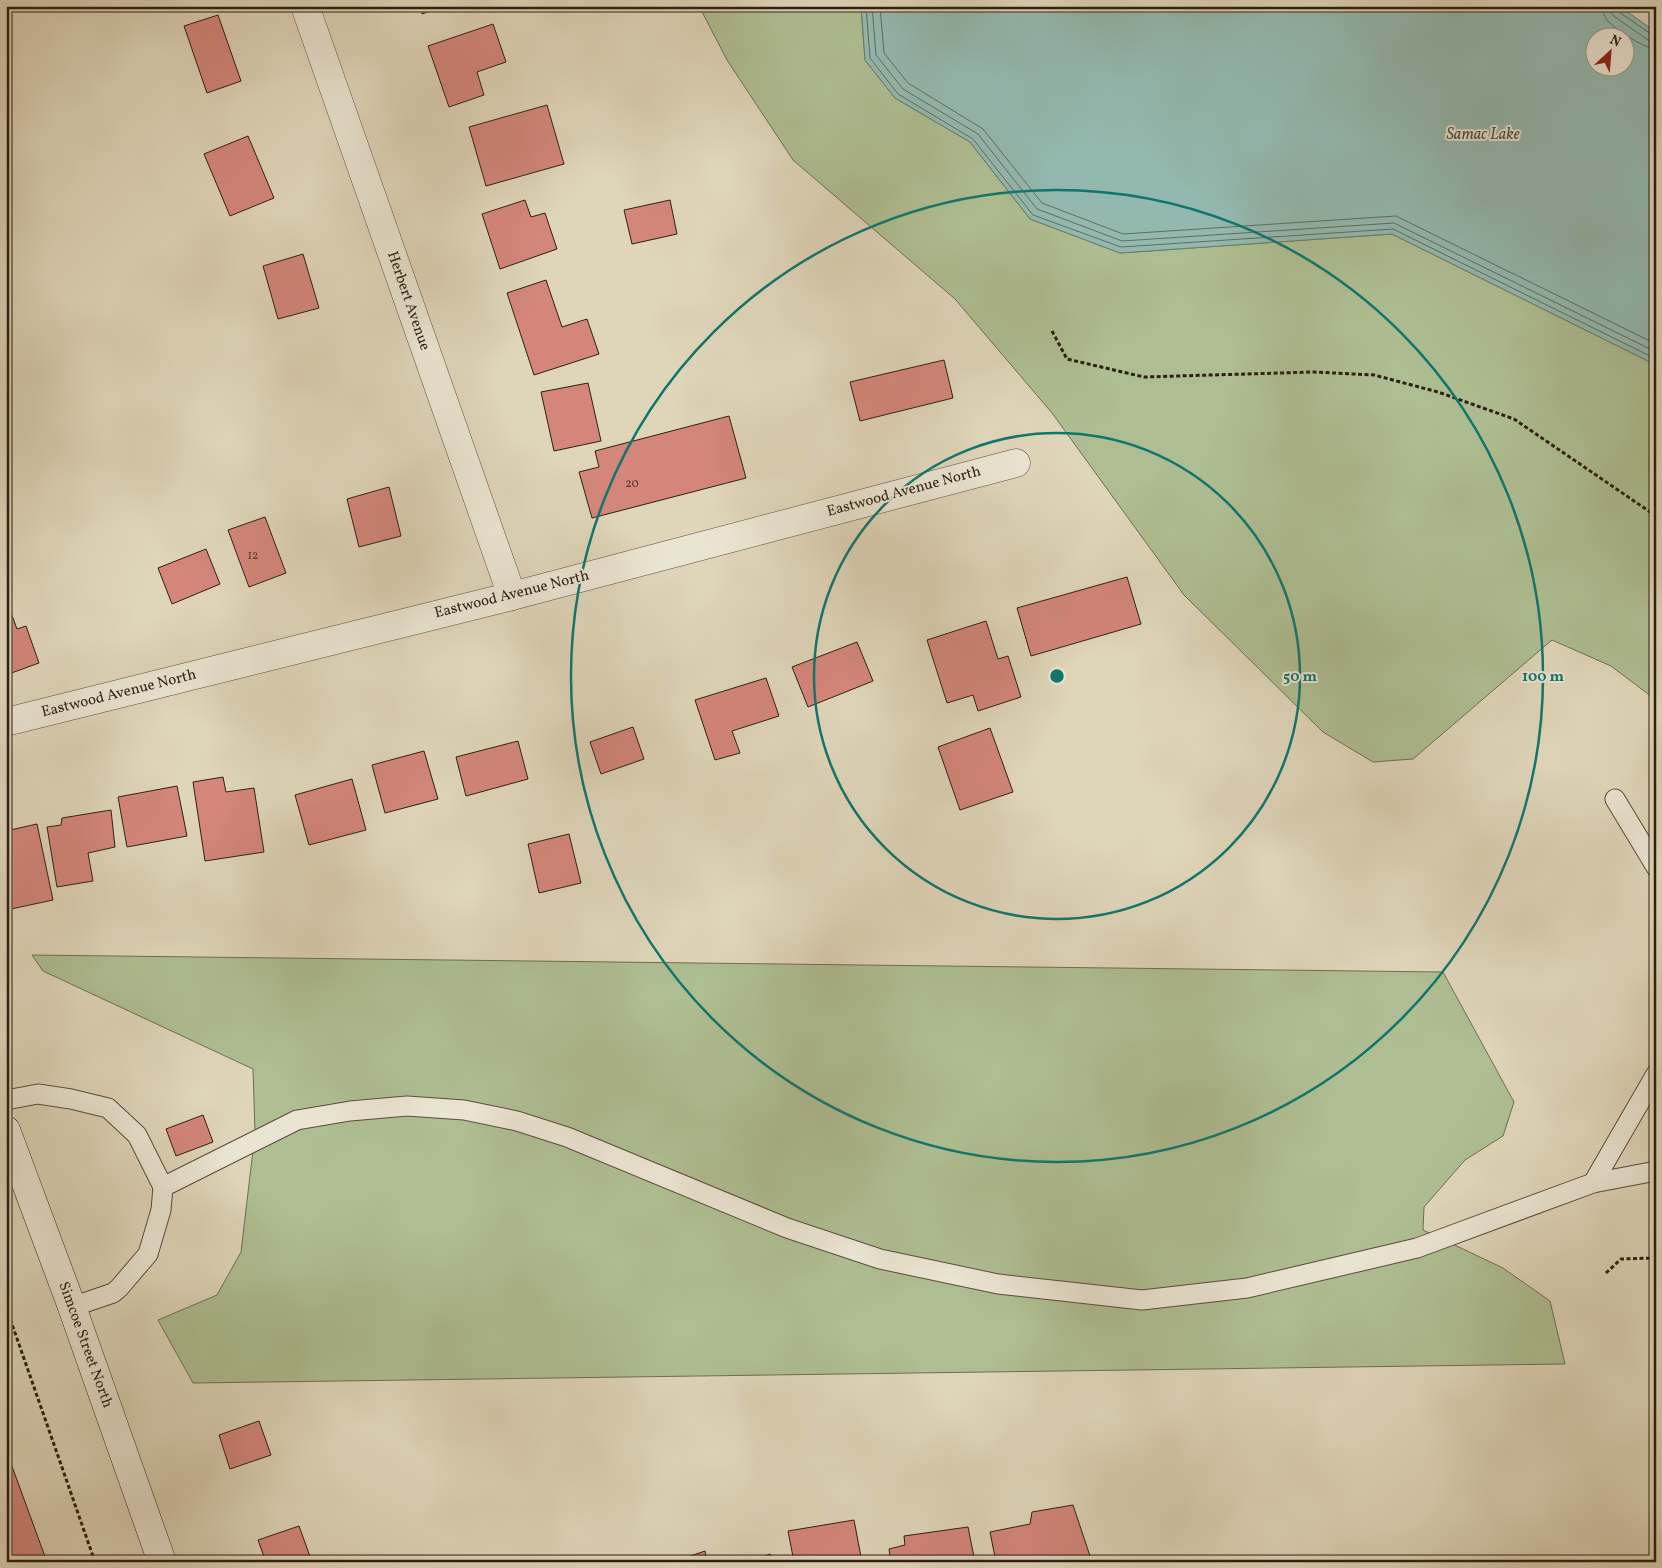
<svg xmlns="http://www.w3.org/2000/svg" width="1662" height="1568" viewBox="0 0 1662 1568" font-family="Vollkorn,serif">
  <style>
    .green { fill: #aebe92; stroke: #6d6e52 }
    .water { fill: #93b9af; stroke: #6a7b70; fill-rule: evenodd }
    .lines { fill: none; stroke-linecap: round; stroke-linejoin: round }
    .shore { stroke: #606c60; stroke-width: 1 }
    .building { fill: #d4867b; stroke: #2c1f11 }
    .service-casing { stroke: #594c3b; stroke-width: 21 }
    .minor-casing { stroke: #594c3b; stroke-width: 29 }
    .secondary-casing { stroke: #2c1f11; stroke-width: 29 }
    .path { stroke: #2c1f11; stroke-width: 3; stroke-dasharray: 4 2.5; stroke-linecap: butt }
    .service { stroke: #eae4d2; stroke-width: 19 }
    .minor { stroke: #eae4d2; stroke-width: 28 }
    .secondary { stroke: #eae4d2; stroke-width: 28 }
    .ring { fill: none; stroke: #0f766e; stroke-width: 2.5 }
    .labels { text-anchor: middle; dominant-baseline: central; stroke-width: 4; stroke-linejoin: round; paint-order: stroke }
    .number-label { font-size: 12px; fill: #56392c }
    .street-label { font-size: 15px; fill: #2c1f11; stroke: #eae4d2 }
    .water-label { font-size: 16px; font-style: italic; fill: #4b4d40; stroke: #eae4d2 }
    .centre { fill: #0f766e; stroke: #eae4d2; stroke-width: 2.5 }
    .ring-label { font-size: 15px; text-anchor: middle; font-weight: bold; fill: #0f766e; stroke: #eae4d2; stroke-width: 4; stroke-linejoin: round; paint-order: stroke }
  </style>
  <rect width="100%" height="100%" fill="#dfd5b9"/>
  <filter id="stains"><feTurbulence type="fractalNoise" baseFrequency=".004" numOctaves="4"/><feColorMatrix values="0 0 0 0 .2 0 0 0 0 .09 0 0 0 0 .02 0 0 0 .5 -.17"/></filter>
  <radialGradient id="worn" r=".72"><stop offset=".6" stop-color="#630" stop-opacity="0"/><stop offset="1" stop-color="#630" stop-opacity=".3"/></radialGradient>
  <g class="green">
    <polygon points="699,6 861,6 865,60 895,98 970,142 1030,219 1120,253 1392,234 1656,365 1656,700 1611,666 1552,640 1413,759 1373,762 1323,732 1184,595 1052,413 955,299 793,160 727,60"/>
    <polygon points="32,955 1443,972 1514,1102 1503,1136 1465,1160 1424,1207 1423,1230 1503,1268 1550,1301 1565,1364 193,1383 158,1320 217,1295 241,1252 255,1133 253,1069 43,971"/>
  </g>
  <path class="water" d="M861 6H1619L1656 32V365L1392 234 1120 253 1030 219 970 142 895 98 865 60ZM1594 38H1624V68H1594Z"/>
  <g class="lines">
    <g class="shore">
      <polyline points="866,6 870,58 898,94 973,139 1033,215 1121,247 1393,229 1656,359"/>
      <polyline points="872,6 876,55 903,89 978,134 1037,209 1122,241 1394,223 1656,352"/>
      <polyline points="880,6 884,53 908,83 983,129 1042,203 1123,234 1396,216 1656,344"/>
      <path d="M1603 6C1603 12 1604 17 1608 21 1615 29 1645 49 1656 49"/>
      <polyline points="1610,6 1611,13 1615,17 1648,40 1656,42"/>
      <polyline points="1617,6 1619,12 1651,34 1656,35"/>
    </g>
  </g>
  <g class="building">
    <polygon points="420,6 445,6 422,14"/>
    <polygon points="218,15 241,81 207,93 184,26"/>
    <polygon points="493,24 506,62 477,72 484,95 449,107 428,46"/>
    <polygon points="547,105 564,164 486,186 469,127"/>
    <polygon points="248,136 274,198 230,216 204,154"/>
    <polygon points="525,200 531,217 545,213 557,249 500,269 482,214"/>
    <polygon points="670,200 677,234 632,244 624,210"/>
    <polygon points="303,254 319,308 278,319 263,266"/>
    <polygon points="546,280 562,327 587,319 599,354 534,375 507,293"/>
    <polygon points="944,360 953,398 860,421 850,382"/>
    <polygon points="588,383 601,441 554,451 541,392"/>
    <polygon points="729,416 746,478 592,518 579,472 599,467 595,451"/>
    <polygon points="389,487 401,536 359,547 347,499"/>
    <polygon points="265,517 286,573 249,587 228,530"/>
    <polygon points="206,549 220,584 172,604 158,568"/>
    <polygon points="1127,577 1141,624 1031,656 1017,608"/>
    <polygon points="6,599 17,629 26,626 39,663 6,675"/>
    <polygon points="986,621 998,659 1008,656 1021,697 978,711 973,695 947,703 927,640"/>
    <polygon points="857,642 873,681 808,707 792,667"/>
    <polygon points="766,678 779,716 732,731 740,753 715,760 695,700"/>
    <polygon points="633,727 644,759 601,774 590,742"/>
    <polygon points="990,728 1013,792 960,810 938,747"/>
    <polygon points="518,741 528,779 466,796 456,757"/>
    <polygon points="424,751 438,799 385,813 372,765"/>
    <polygon points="223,777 226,792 254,788 264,852 205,861 193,782"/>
    <polygon points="352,779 366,830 309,845 295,795"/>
    <polygon points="177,786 187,836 127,847 118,797"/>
    <polygon points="111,810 115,847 88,853 93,881 57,887 47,827 61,825 62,818"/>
    <polygon points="37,824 53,900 6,910 6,831"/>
    <polygon points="569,834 581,883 539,893 528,844"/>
    <polygon points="203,1115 213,1142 176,1156 166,1129"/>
    <polygon points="259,1421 271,1455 230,1469 219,1435"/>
    <polygon points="6,1450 47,1562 6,1562"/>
    <polygon points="1073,1505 1092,1562 996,1562 990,1532 1030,1524 1032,1512"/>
    <polygon points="854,1520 862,1562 794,1562 788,1531"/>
    <polygon points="299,1526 312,1562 266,1562 258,1540"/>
    <polygon points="968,1527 975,1562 891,1562 889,1549 905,1545 904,1536"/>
    <polygon points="705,1551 707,1562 673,1562"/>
    <polygon points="770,1554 773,1562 750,1562"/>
  </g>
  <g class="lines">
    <g class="service-casing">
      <g id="service">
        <polyline points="1615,799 1656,867"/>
        <polyline points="1656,1074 1593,1183 1656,1171"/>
        <polyline points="6,1100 38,1094 71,1099 108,1108 137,1135 163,1187"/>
        <polyline points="72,1307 113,1293 119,1288 148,1254 161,1210 163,1187 297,1120 350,1111 407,1106 464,1110 517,1121 567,1137 787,1228 880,1259 998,1284 1142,1300 1247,1288 1417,1248 1593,1183"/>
      </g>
    </g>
    <g class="minor-casing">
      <g id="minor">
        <polyline points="305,6 512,596"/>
        <polyline points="6,722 512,596 1016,463"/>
      </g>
    </g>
    <g class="secondary-casing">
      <polyline id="secondary" points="6,1130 72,1307 162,1562"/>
    </g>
    <g class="path">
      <polyline points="1052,331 1067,359 1144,377 1314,372 1374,375 1438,392 1514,419 1656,516"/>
      <polyline points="1606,1273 1621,1259 1656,1258"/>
      <polyline points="6,1307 95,1562"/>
    </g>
    <use href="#service" class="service"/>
    <use href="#minor" class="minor"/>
    <use href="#secondary" class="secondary"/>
  </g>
  <g class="ring">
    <circle cx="1057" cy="676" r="243"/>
    <circle cx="1057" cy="676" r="486"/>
  </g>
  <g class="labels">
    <g class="number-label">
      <text x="632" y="484">20</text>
      <text x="253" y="556">12</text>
    </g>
    <g class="street-label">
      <text transform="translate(408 301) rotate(71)">Herbert Avenue</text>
      <text transform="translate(904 492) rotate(-15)">Eastwood Avenue North</text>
      <text transform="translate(512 595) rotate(-14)">Eastwood Avenue North</text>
      <text transform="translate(119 694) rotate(-14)">Eastwood Avenue North</text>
      <text transform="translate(85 1345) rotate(70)">Simcoe Street North</text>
    </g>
    <g class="water-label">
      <text x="1483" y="135">Samac Lake</text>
    </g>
  </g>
  <circle cx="1057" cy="676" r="8" class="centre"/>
  <g class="ring-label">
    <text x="1300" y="681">50 m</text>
    <text x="1543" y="681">100 m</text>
  </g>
  <rect width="1662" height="1568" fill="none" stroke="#dfd5b9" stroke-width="25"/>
  <rect x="8" y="8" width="1647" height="1553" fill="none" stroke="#2c1f11" stroke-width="2.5"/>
  <rect x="12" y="12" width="1637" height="1543" fill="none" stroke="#2c1f11"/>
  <g transform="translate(1610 52) rotate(26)"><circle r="24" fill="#eae4d2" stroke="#9e9585"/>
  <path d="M0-4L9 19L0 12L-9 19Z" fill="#8f2418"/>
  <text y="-8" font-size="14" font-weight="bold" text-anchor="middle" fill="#2c1f11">N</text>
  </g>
  <rect width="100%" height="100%" filter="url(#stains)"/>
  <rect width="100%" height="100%" fill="url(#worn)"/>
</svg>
